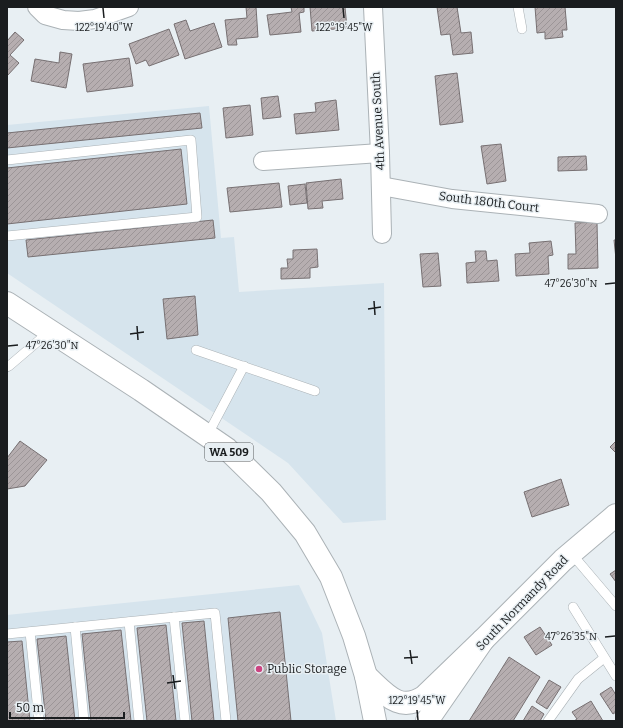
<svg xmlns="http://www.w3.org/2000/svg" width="623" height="728" viewBox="0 0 623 728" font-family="Bitter,serif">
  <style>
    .built { fill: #d6e4ed }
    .building { fill: url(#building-hatch); stroke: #777072 }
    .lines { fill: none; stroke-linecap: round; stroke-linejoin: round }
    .service-casing { stroke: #abb2b6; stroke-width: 10 }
    .minor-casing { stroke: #abb2b6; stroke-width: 20 }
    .tertiary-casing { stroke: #abb2b6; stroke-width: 24 }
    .primary-casing { stroke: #abb2b6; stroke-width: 24 }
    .service { stroke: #fff; stroke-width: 9 }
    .minor { stroke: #fff; stroke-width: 18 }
    .tertiary { stroke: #fff; stroke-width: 22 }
    .primary { stroke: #fff; stroke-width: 22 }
    .ticks { fill: none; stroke: #1a1d1f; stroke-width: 1.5 }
    .poi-dot { fill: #cc4481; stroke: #e8eff3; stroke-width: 1.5 }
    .labels { text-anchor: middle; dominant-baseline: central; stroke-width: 3; stroke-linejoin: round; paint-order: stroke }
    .shield { fill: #e8eff3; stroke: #585c5f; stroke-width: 1 }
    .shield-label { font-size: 11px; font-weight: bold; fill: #1a1d1f }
    .street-label { font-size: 12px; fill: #1a1d1f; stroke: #e8eff3 }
    .poi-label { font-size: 12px; fill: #1a1d1f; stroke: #e8eff3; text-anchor: start }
    .ticks-label { font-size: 10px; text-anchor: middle; fill: #1a1d1f; stroke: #e8eff3; stroke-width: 3; stroke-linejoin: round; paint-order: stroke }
  </style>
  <defs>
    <pattern id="building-hatch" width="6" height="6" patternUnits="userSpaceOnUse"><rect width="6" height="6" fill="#b6aeb0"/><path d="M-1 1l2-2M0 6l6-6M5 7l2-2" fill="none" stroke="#9c9597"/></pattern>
  </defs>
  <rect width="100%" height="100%" fill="#e8eff3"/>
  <g class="built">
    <polygon points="209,106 221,238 234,237 239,292 384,283 386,520 343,523 288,463 7,273 7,125"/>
    <polygon points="299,585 322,633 336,721 7,721 7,615"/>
  </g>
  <g class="building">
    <polygon points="246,7 256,7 258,37 236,39 237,45 228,45 225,20 247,18"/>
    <polygon points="291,7 304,7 304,12 299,13 301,32 270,35 267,15 292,12"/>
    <polygon points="310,7 345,7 347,28 312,31"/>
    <polygon points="437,7 457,7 461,33 471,32 473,53 453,55 450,34 441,35"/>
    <polygon points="535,7 565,7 567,30 562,30 563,37 545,39 545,32 537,33"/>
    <polygon points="186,20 190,31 214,23 222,47 185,59 174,24"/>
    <polygon points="169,29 179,55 149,66 146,60 136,64 129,44"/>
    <polygon points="15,32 24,40 10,55 19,63 7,76 7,41"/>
    <polygon points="60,52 72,54 66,88 31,81 35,59 59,63"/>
    <polygon points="129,58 133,86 87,92 83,64"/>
    <polygon points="457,73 463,122 440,125 435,76"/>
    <polygon points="278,96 281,117 263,119 261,98"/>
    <polygon points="336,100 339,130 296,134 294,114 316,112 315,103"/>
    <polygon points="250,105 253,135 226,138 223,108"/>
    <polygon points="200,113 202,128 7,148 7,133"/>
    <polygon points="501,144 506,181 487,184 481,146"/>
    <polygon points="181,149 187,204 7,224 7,168"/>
    <polygon points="586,156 587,170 558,171 558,157"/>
    <polygon points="341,179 343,199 322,201 323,208 308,209 306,183"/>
    <polygon points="279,183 282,207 230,212 227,188"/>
    <polygon points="305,184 307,203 290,205 288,186"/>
    <polygon points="213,220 215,238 28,257 26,240"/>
    <polygon points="597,222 598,268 568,269 568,254 576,254 575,223"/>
    <polygon points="614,240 616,240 616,259"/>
    <polygon points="551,241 553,255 548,256 549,274 516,276 515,254 530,253 529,243"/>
    <polygon points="317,249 318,267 310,268 310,278 281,279 281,268 288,268 287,259 293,259 293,250"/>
    <polygon points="475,251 486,251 487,261 497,260 499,281 467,283 466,263 476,262"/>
    <polygon points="438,253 441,286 423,287 420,254"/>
    <polygon points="195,296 198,335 167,339 163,299"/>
    <polygon points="20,441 47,460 25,486 7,489 7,458"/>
    <polygon points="616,441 616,453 610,447"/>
    <polygon points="561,479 569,505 532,517 524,492"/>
    <polygon points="616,570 616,582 610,574"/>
    <polygon points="280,612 291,721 238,721 228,618"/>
    <polygon points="204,621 214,721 192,721 182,623"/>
    <polygon points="166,625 176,721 147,721 137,628"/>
    <polygon points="540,627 552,645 536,655 524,637"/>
    <polygon points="121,630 131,721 91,721 82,634"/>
    <polygon points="66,636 75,721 46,721 37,639"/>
    <polygon points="22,641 30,721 7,721 7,642"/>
    <polygon points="509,657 540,677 513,721 469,721"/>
    <polygon points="549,680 561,687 547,709 536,702"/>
    <polygon points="611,687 616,695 616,712 613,714 600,694"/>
    <polygon points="591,701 603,721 574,721 577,719 572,712"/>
    <polygon points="532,706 544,714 540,721 523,721"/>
  </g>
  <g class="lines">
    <g class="service-casing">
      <g id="service">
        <polyline points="518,7 522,29"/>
        <polyline points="7,160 191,140 197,217 7,236"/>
        <polyline points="196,350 315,391"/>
        <polyline points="7,367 9,366 50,331"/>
        <polyline points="207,436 244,366"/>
        <polyline points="571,553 616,606"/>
        <polyline points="573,607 616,676"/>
        <polyline points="174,617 185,721"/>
        <polyline points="129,622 139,721"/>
        <polyline points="75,627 84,721"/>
        <polyline points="30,632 39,721"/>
        <polyline points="7,634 215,613 226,721"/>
        <polyline points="548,721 578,679 604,658"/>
      </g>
    </g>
    <g class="minor-casing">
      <g id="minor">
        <polyline points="37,7 45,15 63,20 79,21 95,19 129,7"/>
        <polyline points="373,7 380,153 382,234"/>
        <polyline points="263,161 380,153"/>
        <polyline points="381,186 452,199 598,214"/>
      </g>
    </g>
    <g class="tertiary-casing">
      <polyline id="tertiary" points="427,721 483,640 563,560 616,515"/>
    </g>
    <g class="primary-casing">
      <g id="primary">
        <polyline points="7,303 141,390 227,449 271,492 305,533 331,577 354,636 366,676 375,721"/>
        <path d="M366 676C385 693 399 714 425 696L483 640"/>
      </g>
    </g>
    <use href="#service" class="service"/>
    <use href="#minor" class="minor"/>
    <use href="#tertiary" class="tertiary"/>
    <use href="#primary" class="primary"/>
  </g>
  <path class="ticks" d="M103 8 104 18M343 8 344 18M605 284 615 283M374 301 375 315M368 309 381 307M137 326 138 340M130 334 144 332M8 346 18 345M605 637 615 636M410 650 412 664M404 658 418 657M173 675 175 689M167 683 181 681M417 710 418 720"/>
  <circle class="poi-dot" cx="259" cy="669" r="4"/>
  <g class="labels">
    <rect class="shield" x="205" y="443" width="48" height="18" rx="3"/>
    <g class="shield-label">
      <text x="229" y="452">WA 509</text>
    </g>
    <g class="street-label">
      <text transform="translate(378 121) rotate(-93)">4th Avenue South</text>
      <text transform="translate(489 202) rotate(7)">South 180th Court</text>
      <text transform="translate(522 603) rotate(-46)">South Normandy Road</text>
    </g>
    <g class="poi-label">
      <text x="267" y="669">Public Storage</text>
    </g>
  </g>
  <g class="ticks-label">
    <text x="104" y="31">122°19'40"W</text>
    <text x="344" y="31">122°19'45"W</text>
    <text x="571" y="287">47°26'30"N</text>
    <text x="52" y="349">47°26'30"N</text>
    <text x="571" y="640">47°26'35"N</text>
    <text x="417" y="704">122°19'45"W</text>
  </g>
  <rect width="623" height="728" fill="none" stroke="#1a1d1f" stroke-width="16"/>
  <path d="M10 712v6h114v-6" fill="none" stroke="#1a1d1f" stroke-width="2"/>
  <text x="16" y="712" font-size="12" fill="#1a1d1f" stroke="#e8eff3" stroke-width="3" paint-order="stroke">50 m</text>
</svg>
